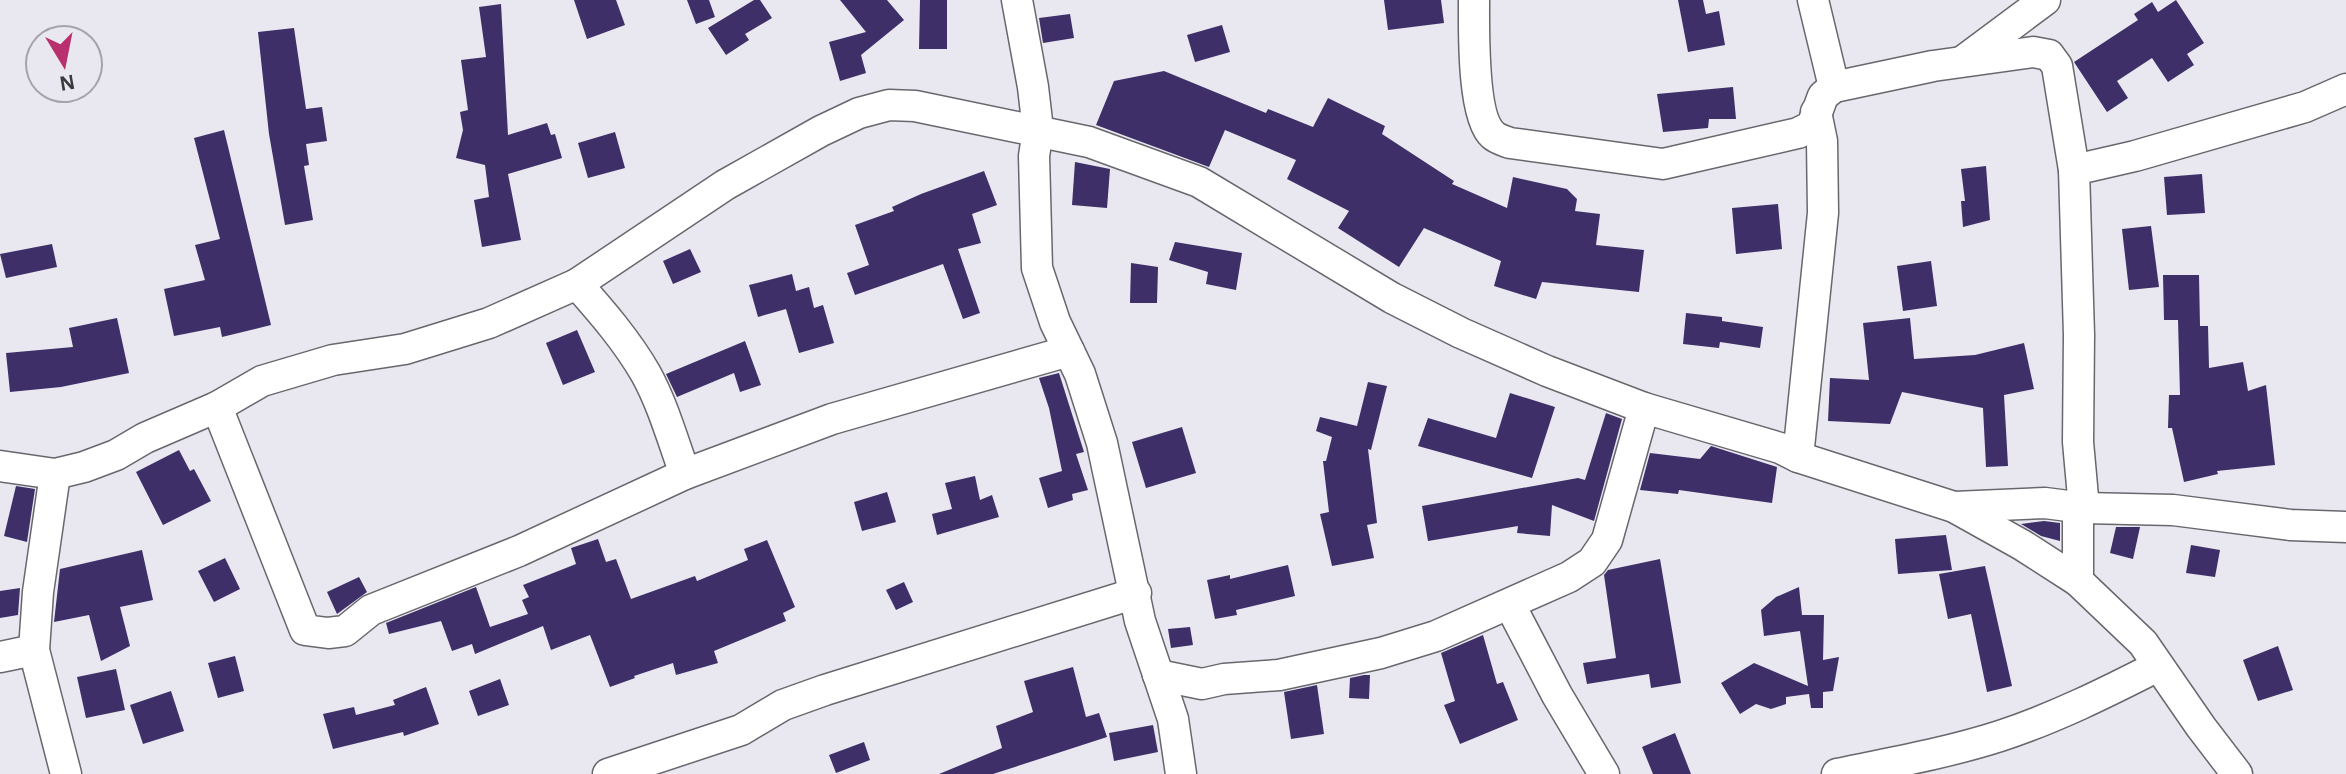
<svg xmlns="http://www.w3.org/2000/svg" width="2346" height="774" viewBox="0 0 2346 774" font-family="'Alegreya Sans',sans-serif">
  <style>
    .building { fill: #3e2f68 }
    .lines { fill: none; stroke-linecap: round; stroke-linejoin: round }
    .minor-casing { stroke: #68676e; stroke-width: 33 }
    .minor { stroke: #fff; stroke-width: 30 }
  </style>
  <rect width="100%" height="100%" fill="#e9e8f0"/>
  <g class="building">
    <polygon points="574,0 616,0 625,25 587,39"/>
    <polygon points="687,0 709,0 715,17 696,24"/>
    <polygon points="754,0 760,0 772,18 745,34 749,40 726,55 708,28"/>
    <polygon points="840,0 887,0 904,20 861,55 866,73 840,81 829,42 866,32"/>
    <polygon points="920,0 947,0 947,49 919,49"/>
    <polygon points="1384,0 1441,0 1444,23 1388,30"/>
    <polygon points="1678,0 1703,0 1706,14 1719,11 1725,45 1688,52"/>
    <polygon points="2176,0 2204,43 2187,54 2194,65 2168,82 2152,58 2117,81 2128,98 2107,112 2074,62 2138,20 2134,14 2152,2 2158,12"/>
    <polygon points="501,4 508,135 547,123 551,135 555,134 562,158 508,174 521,240 482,247 474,200 489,197 485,165 456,158 463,130 460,112 468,110 461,60 486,57 479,7"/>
    <polygon points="1070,14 1074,38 1043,43 1039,18"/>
    <polygon points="1222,25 1230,52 1195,62 1187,35"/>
    <polygon points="294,28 306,109 322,107 327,141 306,144 309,165 304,166 313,220 285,225 269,134 258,32"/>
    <polygon points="1164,71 1266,113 1268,109 1313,127 1328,98 1385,126 1382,134 1454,181 1452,184 1507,208 1513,177 1567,189 1577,199 1575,211 1600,214 1596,245 1644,250 1639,292 1542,282 1536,299 1494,286 1501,261 1424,228 1399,267 1338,228 1349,211 1287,179 1296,160 1225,130 1209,167 1096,125 1114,81"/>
    <polygon points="1733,87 1736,119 1709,119 1708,128 1663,132 1657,94"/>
    <polygon points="224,130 271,325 222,337 220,327 174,336 164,289 205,280 195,245 220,239 194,138"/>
    <polygon points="615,132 625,168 588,178 578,143"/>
    <polygon points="1075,162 1110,169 1107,208 1072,205"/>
    <polygon points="1986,166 1990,220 1963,227 1961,201 1965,201 1961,169"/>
    <polygon points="984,171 997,205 972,214 981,243 958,249 980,313 963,319 943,264 855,295 847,273 869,265 855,225 894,211 892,207 921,194"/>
    <polygon points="2202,174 2205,213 2167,215 2164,177"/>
    <polygon points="1778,204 1782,249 1736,254 1732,208"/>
    <polygon points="2151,226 2159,287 2129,290 2122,229"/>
    <polygon points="1175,242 1242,253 1236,290 1206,284 1208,272 1169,260"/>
    <polygon points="52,244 57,267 6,278 0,254"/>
    <polygon points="690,249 701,272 673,284 663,261"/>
    <polygon points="1931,261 1937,306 1903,311 1897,266"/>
    <polygon points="1131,263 1158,267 1157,303 1130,303"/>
    <polygon points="792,274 796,291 809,287 814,308 823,305 834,343 799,353 786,309 758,317 749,285"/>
    <polygon points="2163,275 2199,275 2200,326 2208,326 2209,368 2243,362 2248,391 2266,385 2275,465 2217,471 2218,474 2184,482 2172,428 2168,428 2169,395 2180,395 2178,320 2164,320"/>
    <polygon points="1686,313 1722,317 1722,321 1763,327 1760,348 1720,342 1719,348 1683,344"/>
    <polygon points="117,318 129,373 61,387 10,392 6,353 73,347 69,328"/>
    <polygon points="1910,318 1914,359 1975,355 2024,343 2034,389 2004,395 2008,466 1986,467 1983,408 1902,392 1890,424 1828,421 1830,378 1869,380 1863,323"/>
    <polygon points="577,330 595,372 563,385 546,343"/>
    <polygon points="745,341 761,385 740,392 734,373 677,397 666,374"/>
    <polygon points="1059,373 1084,452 1076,454 1088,490 1072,494 1073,500 1048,508 1039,478 1062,471 1049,408 1039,378"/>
    <polygon points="1368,382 1387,386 1371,450 1368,449 1377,523 1367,525 1374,558 1332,566 1320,514 1329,512 1323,461 1326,461 1332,437 1316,431 1320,417 1357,426"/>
    <polygon points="1510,393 1555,407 1532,478 1418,446 1428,418 1496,438"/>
    <polygon points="1606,413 1622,419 1594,521 1552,505 1550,536 1517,533 1518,526 1428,541 1422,506 1578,478 1585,480"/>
    <polygon points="1182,427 1196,473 1146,488 1132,442"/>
    <polygon points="1711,446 1777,467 1772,503 1679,490 1678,494 1640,490 1650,453 1700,459"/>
    <polygon points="179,450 190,471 194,469 211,501 163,525 136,472"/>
    <polygon points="975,476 980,500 992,495 999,517 937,535 932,514 952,509 945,483"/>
    <polygon points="16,486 35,489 27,542 4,536"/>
    <polygon points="887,492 896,522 862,531 854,502"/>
    <polygon points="2044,521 2060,523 2060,541 2041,536 2021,524"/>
    <polygon points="2116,527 2140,527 2133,559 2110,553"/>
    <polygon points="1946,535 1952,570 1898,574 1895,539"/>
    <polygon points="598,539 606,562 616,559 631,599 695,576 697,581 748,560 744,549 767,540 795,607 783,613 786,621 714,651 718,663 676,675 673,663 634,676 635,678 610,687 590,635 551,650 543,626 475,654 472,644 452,651 441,621 389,634 386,623 476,587 490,627 528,614 522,600 529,597 523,585 576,564 571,548"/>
    <polygon points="2191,545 2220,550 2215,577 2186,573"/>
    <polygon points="142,550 153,600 120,607 130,646 101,661 89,615 54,622 60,569"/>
    <polygon points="225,558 240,589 214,602 198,571"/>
    <polygon points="1660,559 1681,683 1651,688 1649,674 1587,684 1583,663 1616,658 1604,575 1608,570"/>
    <polygon points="1288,565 1295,596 1236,610 1237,615 1215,619 1207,580 1230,575 1230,579"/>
    <polygon points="1985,566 2012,686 1987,692 1971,614 1948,619 1939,574"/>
    <polygon points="359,577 367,592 337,614 327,592"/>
    <polygon points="904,582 913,602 896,610 886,590"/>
    <polygon points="1799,587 1802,615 1824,615 1823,660 1839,657 1833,691 1823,692 1823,708 1811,708 1809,694 1786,697 1786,704 1771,709 1756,704 1740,714 1721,683 1754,663 1808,686 1800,631 1764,636 1761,610 1776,597"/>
    <polygon points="20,588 18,615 0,618 0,591"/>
    <polygon points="1190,627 1193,645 1171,648 1168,629"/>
    <polygon points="1483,635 1497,684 1503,682 1518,720 1460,744 1444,705 1455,701 1441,653"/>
    <polygon points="2278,646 2293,690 2258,701 2243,660"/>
    <polygon points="235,656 244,691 218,698 208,663"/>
    <polygon points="1073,667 1086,717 1099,713 1107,737 993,774 939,774 1002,748 996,726 1033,712 1024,681"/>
    <polygon points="116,669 125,710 86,718 77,677"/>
    <polygon points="1364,675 1370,675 1369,699 1349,698 1350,678"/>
    <polygon points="500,679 509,705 478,716 469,691"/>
    <polygon points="1317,685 1324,734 1291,739 1284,692"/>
    <polygon points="426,687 439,724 404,736 403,732 333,749 323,714 354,707 356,715 395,705 393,700"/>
    <polygon points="171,691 184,731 143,744 130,705"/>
    <polygon points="1153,725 1158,752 1114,761 1109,733"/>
    <polygon points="1675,733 1691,774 1653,774 1642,747"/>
    <polygon points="864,742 870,760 836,773 829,755"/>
  </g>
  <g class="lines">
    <g class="minor-casing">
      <g id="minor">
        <polyline points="1017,0 1033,87 1038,130 1034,156 1037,268 1055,322 1080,374 1102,443 1140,621 1173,719 1181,774"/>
        <path d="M1474 0C1474 28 1472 117 1493 135 1497 139 1505 141 1510 143L1663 164 1798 133 1812 126 1823 96 1834 87"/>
        <polyline points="1813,0 1834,87 1933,66 2033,52 2049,55 2057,66 2074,170 2079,335 2078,442 2084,508 2078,516 2078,581"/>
        <polyline points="1963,61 2045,0"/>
        <polyline points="2074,170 2135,156 2305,107 2346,89"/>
        <path d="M577 284C602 312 627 341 646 374 663 405 673 441 685 474"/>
        <polyline points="217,407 305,630 328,633 345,631 371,610 519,551 685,474 832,419 1069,351"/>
        <polyline points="1798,457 1823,213 1822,141 1816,112"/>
        <polyline points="0,466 55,474 84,467 116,455 145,438 217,407 262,381 333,360 405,349 489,323 577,284 725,185 821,131 859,113 889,105 915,106 1089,142 1199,182 1392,298 1461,333 1547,371 1644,408 1780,448 1798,457 1954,507 2022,545 2078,581 2143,643 2201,727 2237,774"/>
        <polyline points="55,474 38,592 34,650 66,774"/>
        <polyline points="1954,507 2045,503 2084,508 2173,510 2290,525 2346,527"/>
        <polyline points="1510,605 1557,695 1604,774"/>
        <polyline points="0,657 34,650"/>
        <polyline points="1158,675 1202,684 1224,679 1279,675 1381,653 1436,636 1569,577 1592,562 1607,540 1644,408"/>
        <polyline points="608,774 741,730 783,705 825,690 1136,593"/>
        <path d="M1837 774C1891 763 1947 753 2000 736 2055 718 2107 692 2158 666"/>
      </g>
    </g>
    <use href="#minor" class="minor"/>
  </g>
  <g transform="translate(64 64) rotate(170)"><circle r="38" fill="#e9e8f0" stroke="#a3a3a9" stroke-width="2"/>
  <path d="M0-6L14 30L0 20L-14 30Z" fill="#b9306e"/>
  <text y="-12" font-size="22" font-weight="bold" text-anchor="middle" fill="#3b3b3e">N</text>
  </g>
</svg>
